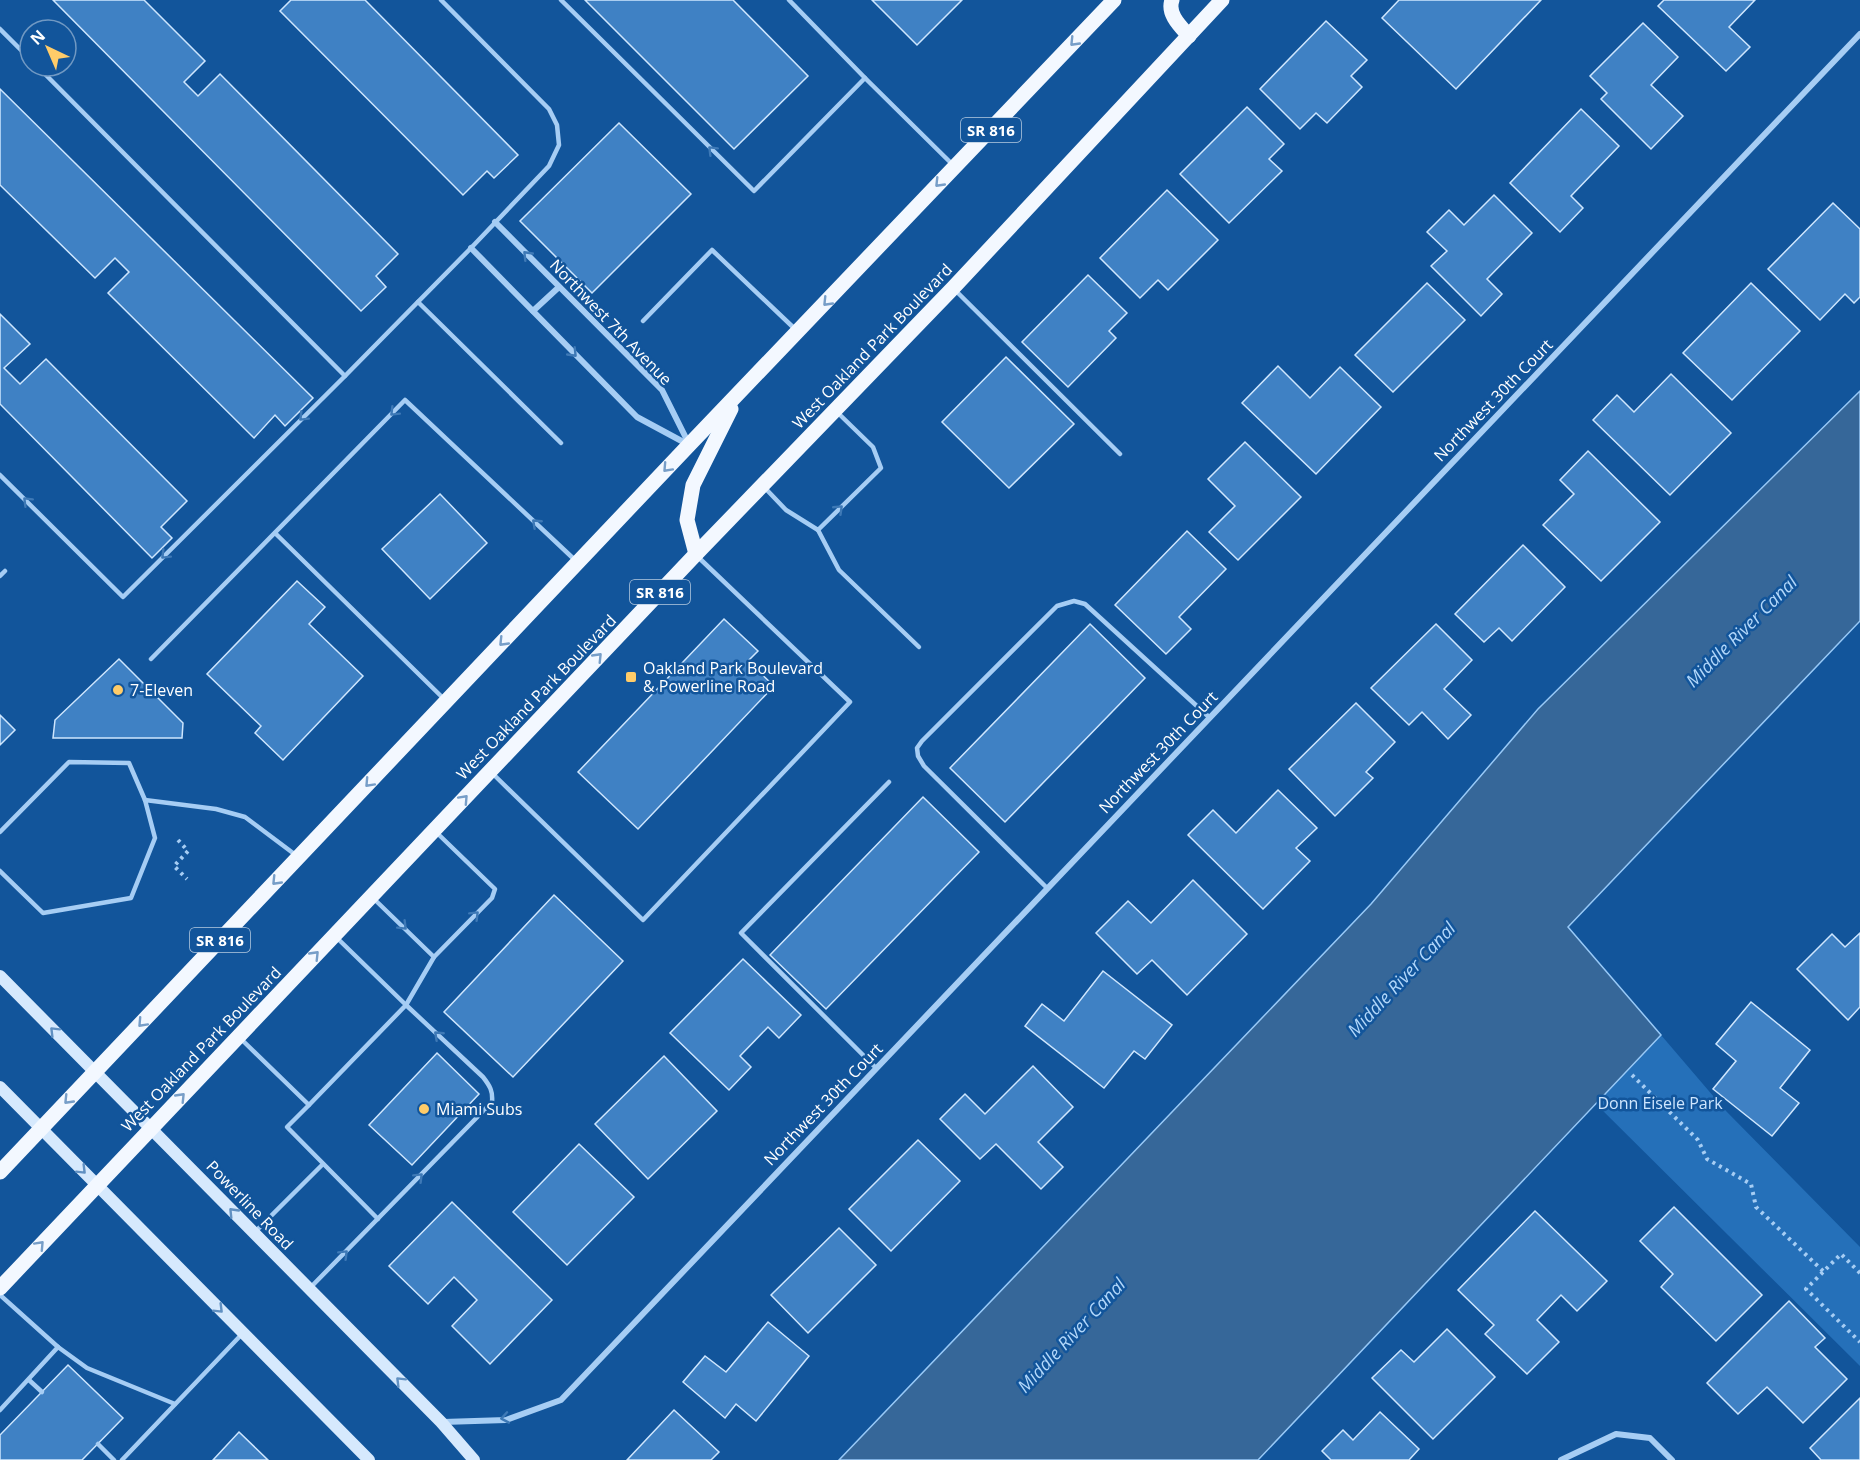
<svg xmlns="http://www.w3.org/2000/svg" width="1860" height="1460" viewBox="0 0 1860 1460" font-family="'Open Sans',sans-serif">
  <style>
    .green { fill: #2570b9 }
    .water { fill: #366799; stroke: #98c9f7; stroke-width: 1.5 }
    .building { fill: #3f81c4; stroke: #cee6fe; stroke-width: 1.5 }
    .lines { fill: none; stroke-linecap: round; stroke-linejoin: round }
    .path { stroke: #a6cdf4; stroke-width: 4; stroke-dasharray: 3 4.5; stroke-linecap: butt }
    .lane { stroke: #a6cdf4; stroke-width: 4.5 }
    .street { stroke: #a6cdf4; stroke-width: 6 }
    .secondary { stroke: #d6e9fd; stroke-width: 12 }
    .primary { stroke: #f3f8ff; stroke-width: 15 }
    .oneway { stroke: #779ec8 }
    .oneway2 { stroke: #3e79b6 }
    .oneway3 { stroke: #6090c2 }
    .poi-dot { fill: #ffcc69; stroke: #12559b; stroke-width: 2 }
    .labels { text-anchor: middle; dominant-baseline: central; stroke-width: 5; stroke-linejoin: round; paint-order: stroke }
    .shield { fill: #12559b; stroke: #b8cce1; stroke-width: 1.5 }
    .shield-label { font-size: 15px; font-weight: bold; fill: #fff }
    .street-label { font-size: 16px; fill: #fff; stroke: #12559b }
    .poi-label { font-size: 16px; fill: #fff; stroke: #12559b; text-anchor: start }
    .park-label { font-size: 16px; fill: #cee6fe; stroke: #12559b }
    .water-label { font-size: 18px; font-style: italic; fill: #b2d7fa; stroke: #12559b }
  </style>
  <rect width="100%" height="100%" fill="#12559b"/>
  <polygon class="green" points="1661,1035 1726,1111 1860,1247 1860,1366 1595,1103"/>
  <polygon class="water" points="1860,391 1860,621 1568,927 1661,1035 1258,1460 839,1460 1371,904 1538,709"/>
  <g class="building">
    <polygon points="53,0 144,0 205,61 184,82 198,96 220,74 398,254 376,276 386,287 361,311"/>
    <polygon points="291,0 365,0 518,155 494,178 487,171 463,195 280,11"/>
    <polygon points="585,0 733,0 808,76 734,149"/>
    <polygon points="872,0 962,0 917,45"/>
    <polygon points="1399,0 1541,0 1456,89 1382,18"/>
    <polygon points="1664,0 1755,0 1729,27 1750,47 1726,71 1658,6"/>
    <polygon points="1326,21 1367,60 1351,76 1362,87 1327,123 1316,113 1300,129 1260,89"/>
    <polygon points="1643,23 1678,57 1651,85 1683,116 1651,149 1601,99 1607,93 1590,76"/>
    <polygon points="0,89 313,398 285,426 275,415 254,438 108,293 129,272 115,258 95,278 0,185"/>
    <polygon points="1247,107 1284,144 1269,159 1282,171 1229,223 1180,174"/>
    <polygon points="1581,109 1619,146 1571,196 1583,208 1560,232 1510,183"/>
    <polygon points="619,123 691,194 592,293 520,221"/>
    <polygon points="1167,190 1218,240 1168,290 1158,280 1140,298 1100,258"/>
    <polygon points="1494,195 1532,233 1487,279 1502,294 1481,316 1431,266 1447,251 1427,232 1449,210 1464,225"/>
    <polygon points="1833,203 1860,229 1860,297 1854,303 1845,294 1820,320 1768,269"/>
    <polygon points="1088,275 1127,313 1109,331 1116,338 1068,387 1022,342"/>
    <polygon points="1427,283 1465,320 1393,392 1355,355"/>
    <polygon points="1751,283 1800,331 1732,400 1683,353"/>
    <polygon points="0,314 30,344 4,368 20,384 46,359 187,501 161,527 172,538 152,558 0,404"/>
    <polygon points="1006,357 1074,424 1009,488 942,422"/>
    <polygon points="1278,366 1310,398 1340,367 1381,407 1316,474 1242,403"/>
    <polygon points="1671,374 1731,433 1670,495 1593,420 1617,395 1634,412"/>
    <polygon points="1245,442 1301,497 1238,560 1209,532 1235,506 1208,479"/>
    <polygon points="1588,451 1660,522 1601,581 1543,525 1574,494 1560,480"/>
    <polygon points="440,494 487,543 430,599 382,549"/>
    <polygon points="1187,531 1226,569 1179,617 1191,629 1166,654 1115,605"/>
    <polygon points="1523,545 1565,587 1512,641 1499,628 1484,642 1455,614"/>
    <polygon points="297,581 325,607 309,624 363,676 283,760 255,733 261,726 207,674"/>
    <polygon points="724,619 758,651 748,661 774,686 638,829 578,772"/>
    <polygon points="1090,624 1145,678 1005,822 950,768"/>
    <polygon points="1436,624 1472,660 1444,689 1471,715 1448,739 1422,712 1409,725 1371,688"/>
    <polygon points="119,659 183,723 182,738 53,738 55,720"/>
    <polygon points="1356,703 1395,742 1366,772 1373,778 1335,816 1289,769"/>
    <polygon points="0,715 15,730 0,745"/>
    <polygon points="1278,790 1317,828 1296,848 1310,861 1263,909 1188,835 1213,810 1236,833"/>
    <polygon points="923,797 979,852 826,1009 770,955"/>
    <polygon points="1193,880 1247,934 1187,995 1152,960 1137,974 1096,933 1128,901 1151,923"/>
    <polygon points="554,895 623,961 513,1077 444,1012"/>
    <polygon points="1860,933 1860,1007 1848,1020 1797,969 1832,934 1845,947"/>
    <polygon points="743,959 801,1015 779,1038 768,1027 740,1056 751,1067 729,1090 670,1033"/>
    <polygon points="1103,971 1172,1025 1145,1059 1134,1051 1104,1088 1025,1026 1042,1004 1064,1021"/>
    <polygon points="1751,1002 1810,1050 1780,1088 1799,1103 1772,1136 1713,1089 1736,1061 1716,1044"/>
    <polygon points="437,1053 479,1094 412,1165 369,1125"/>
    <polygon points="664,1056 717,1111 648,1179 595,1124"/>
    <polygon points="1033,1066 1073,1107 1038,1142 1063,1167 1041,1189 996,1144 980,1159 940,1119 965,1094 985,1114"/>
    <polygon points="918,1140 960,1181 891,1251 849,1209"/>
    <polygon points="579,1144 634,1197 567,1265 513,1212"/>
    <polygon points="452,1202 552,1300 490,1364 452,1326 477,1300 454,1277 428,1304 389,1266"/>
    <polygon points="1674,1207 1762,1295 1716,1341 1661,1287 1673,1274 1640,1241"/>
    <polygon points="1535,1211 1607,1281 1577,1311 1561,1295 1537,1320 1559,1342 1527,1374 1485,1334 1494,1325 1458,1290"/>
    <polygon points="839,1228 876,1265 808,1333 771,1295"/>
    <polygon points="1789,1301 1825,1338 1815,1347 1847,1379 1803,1423 1767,1387 1738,1414 1707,1383"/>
    <polygon points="768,1322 809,1356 756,1421 736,1404 725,1418 683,1382 705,1356 726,1372"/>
    <polygon points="1447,1329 1495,1377 1433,1439 1372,1378 1401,1350 1414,1362"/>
    <polygon points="68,1365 123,1418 82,1460 0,1460 0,1435"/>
    <polygon points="1860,1398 1860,1460 1821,1460 1810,1448"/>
    <polygon points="674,1410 719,1452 711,1460 627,1460"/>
    <polygon points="1380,1412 1419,1449 1409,1460 1331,1460 1322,1451 1343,1430 1353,1440"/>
    <polygon points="239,1432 268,1460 213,1460"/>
  </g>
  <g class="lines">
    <g class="path">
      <polyline points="178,840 188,851 174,866 187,879"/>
      <polyline points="1632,1075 1698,1140 1707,1159 1751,1184 1756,1207 1824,1272"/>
      <polyline points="1860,1273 1841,1254 1806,1289 1860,1342"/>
    </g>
    <g class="lane">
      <polyline points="561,0 754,191 865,78 952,164"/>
      <polyline points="789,0 865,78"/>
      <polyline points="0,29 30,59"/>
      <polyline points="37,66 345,376 471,248 549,166 559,145 557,125 549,109 441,0"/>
      <polyline points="955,290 1120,454"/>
      <polyline points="418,302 561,443"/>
      <polyline points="643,321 712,250 796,330"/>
      <polyline points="0,475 123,597 345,376"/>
      <polyline points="765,488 786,510 818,530 881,468 873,447 838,413"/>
      <polyline points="818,530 839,570 919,647"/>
      <polyline points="275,533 444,699"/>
      <polyline points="0,576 5,571"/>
      <polyline points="151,659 405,400 576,561"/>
      <polyline points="492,773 643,920 850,702 697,556"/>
      <polyline points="0,832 69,762 129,763 145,800"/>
      <polyline points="0,871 43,913 131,898 155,838 145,800 216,809 245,817 297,856"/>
      <polyline points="1047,888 924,766 918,756 917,748 922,741 1057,606 1074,601 1085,604 1210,718"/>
      <polyline points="373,898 434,957"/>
      <polyline points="240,1038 309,1105 406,1005 336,937"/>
      <polyline points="876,1068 741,933 889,782"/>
      <polyline points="309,1105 287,1127 378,1219"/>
      <polyline points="255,1232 323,1164"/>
      <path d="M309 1289 492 1102C493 1091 490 1086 483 1077L406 1005 434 957 492 898 495 889 436 832"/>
      <polyline points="0,1295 58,1347 87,1368 175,1404"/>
      <polyline points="29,1380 42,1392"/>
      <polyline points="0,1410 58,1347"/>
      <polyline points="98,1444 114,1460"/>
      <polyline points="122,1460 242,1334"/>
    </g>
    <g class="street">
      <polyline points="495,222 662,390 689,444"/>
      <polyline points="471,248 637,417 689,445"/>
      <polyline points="533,311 559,287"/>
      <polyline points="443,1422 506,1420 561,1400 1860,34"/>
      <polyline points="1561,1460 1616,1434 1650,1438 1672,1460"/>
    </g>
    <g class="secondary">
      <polyline points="0,976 441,1422 474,1460"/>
      <polyline points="0,1087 369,1460"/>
    </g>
    <g class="primary">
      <path d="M1172 0C1167 14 1180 26 1189 36"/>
      <polyline points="696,554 687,520 693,485 731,409"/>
      <polyline points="0,1172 689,445 1114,0"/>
      <polyline points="0,1288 696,554 953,288 1222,0"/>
    </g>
  </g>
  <defs><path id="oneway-chevron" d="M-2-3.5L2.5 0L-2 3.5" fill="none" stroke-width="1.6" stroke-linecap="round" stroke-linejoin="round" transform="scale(1.5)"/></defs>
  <g class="oneway">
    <use href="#oneway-chevron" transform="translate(1074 42) rotate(134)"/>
    <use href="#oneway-chevron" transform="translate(939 183) rotate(134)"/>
    <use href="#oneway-chevron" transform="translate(827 302) rotate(134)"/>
    <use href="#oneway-chevron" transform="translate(667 468) rotate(133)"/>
    <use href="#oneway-chevron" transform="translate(503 642) rotate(134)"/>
    <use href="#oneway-chevron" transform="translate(598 657) rotate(-46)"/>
    <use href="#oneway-chevron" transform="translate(369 783) rotate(133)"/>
    <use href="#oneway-chevron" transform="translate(464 799) rotate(-47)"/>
    <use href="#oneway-chevron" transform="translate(276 881) rotate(134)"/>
    <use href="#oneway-chevron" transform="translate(315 955) rotate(-46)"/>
    <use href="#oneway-chevron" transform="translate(142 1023) rotate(133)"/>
    <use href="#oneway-chevron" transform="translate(181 1097) rotate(-46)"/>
    <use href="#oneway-chevron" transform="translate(68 1100) rotate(134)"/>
    <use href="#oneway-chevron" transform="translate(40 1245) rotate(-47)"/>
  </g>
  <g class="oneway2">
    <use href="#oneway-chevron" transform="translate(712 150) rotate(-135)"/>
    <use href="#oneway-chevron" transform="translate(527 255) rotate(-134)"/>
    <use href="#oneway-chevron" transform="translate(573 353) rotate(46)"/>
    <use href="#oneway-chevron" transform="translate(394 412) rotate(135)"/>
    <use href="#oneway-chevron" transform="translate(303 417) rotate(135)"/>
    <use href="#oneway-chevron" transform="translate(27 501) rotate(-135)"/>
    <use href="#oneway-chevron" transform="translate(839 509) rotate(-44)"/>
    <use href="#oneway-chevron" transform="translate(536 523) rotate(-137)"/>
    <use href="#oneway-chevron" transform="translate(165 555) rotate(135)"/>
    <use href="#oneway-chevron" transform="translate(475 915) rotate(-45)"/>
    <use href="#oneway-chevron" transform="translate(403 926) rotate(45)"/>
    <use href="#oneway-chevron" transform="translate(438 1035) rotate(-137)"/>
    <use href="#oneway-chevron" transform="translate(419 1177) rotate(-45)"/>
    <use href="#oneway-chevron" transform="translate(344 1254) rotate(-45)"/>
    <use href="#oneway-chevron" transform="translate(505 1418) rotate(170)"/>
  </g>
  <g class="oneway3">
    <use href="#oneway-chevron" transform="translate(54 1031) rotate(-135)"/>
    <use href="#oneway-chevron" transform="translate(82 1170) rotate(45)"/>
    <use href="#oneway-chevron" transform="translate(233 1212) rotate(-134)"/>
    <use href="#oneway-chevron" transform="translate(219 1309) rotate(45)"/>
    <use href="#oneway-chevron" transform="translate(400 1381) rotate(-135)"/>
  </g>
  <g class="poi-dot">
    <rect x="625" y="671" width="12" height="12" rx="3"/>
    <circle cx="118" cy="690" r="6"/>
    <circle cx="424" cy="1109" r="6"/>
  </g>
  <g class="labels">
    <g class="shield">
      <rect x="961" y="118" width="60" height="24" rx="4.5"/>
      <rect x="630" y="580" width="60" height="24" rx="4.5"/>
      <rect x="190" y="928" width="60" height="24" rx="4.5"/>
    </g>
    <g class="shield-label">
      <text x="991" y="130">SR 816</text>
      <text x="660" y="592">SR 816</text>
      <text x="220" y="940">SR 816</text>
    </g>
    <g class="street-label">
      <text transform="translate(611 322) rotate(46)">Northwest 7th Avenue</text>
      <text transform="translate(872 346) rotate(-46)">West Oakland Park Boulevard</text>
      <text transform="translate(1493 400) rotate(-46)">Northwest 30th Court</text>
      <text transform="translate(536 697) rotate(-46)">West Oakland Park Boulevard</text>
      <text transform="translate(1158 752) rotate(-46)">Northwest 30th Court</text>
      <text transform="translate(201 1049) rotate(-46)">West Oakland Park Boulevard</text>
      <text transform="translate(823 1104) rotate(-46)">Northwest 30th Court</text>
      <text transform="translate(250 1205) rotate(46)">Powerline Road</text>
    </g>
    <g class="poi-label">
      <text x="643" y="668">Oakland Park Boulevard<tspan x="643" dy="18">&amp; Powerline Road</tspan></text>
      <text x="130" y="690">7-Eleven</text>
      <text x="436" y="1109">Miami Subs</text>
    </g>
    <g class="park-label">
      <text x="1660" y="1103">Donn Eisele Park</text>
    </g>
    <g class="water-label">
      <text transform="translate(1741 631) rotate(-45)">Middle River Canal</text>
      <text transform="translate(1401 979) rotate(-47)">Middle River Canal</text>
      <text transform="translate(1071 1335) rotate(-47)">Middle River Canal</text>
    </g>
  </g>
  <g transform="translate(48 48) rotate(316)"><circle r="28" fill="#12559b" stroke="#7199c3" stroke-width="1.5"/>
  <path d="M0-4.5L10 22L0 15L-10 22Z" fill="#ffcc69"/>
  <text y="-9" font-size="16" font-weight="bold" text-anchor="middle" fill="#ffffff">N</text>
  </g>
</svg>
